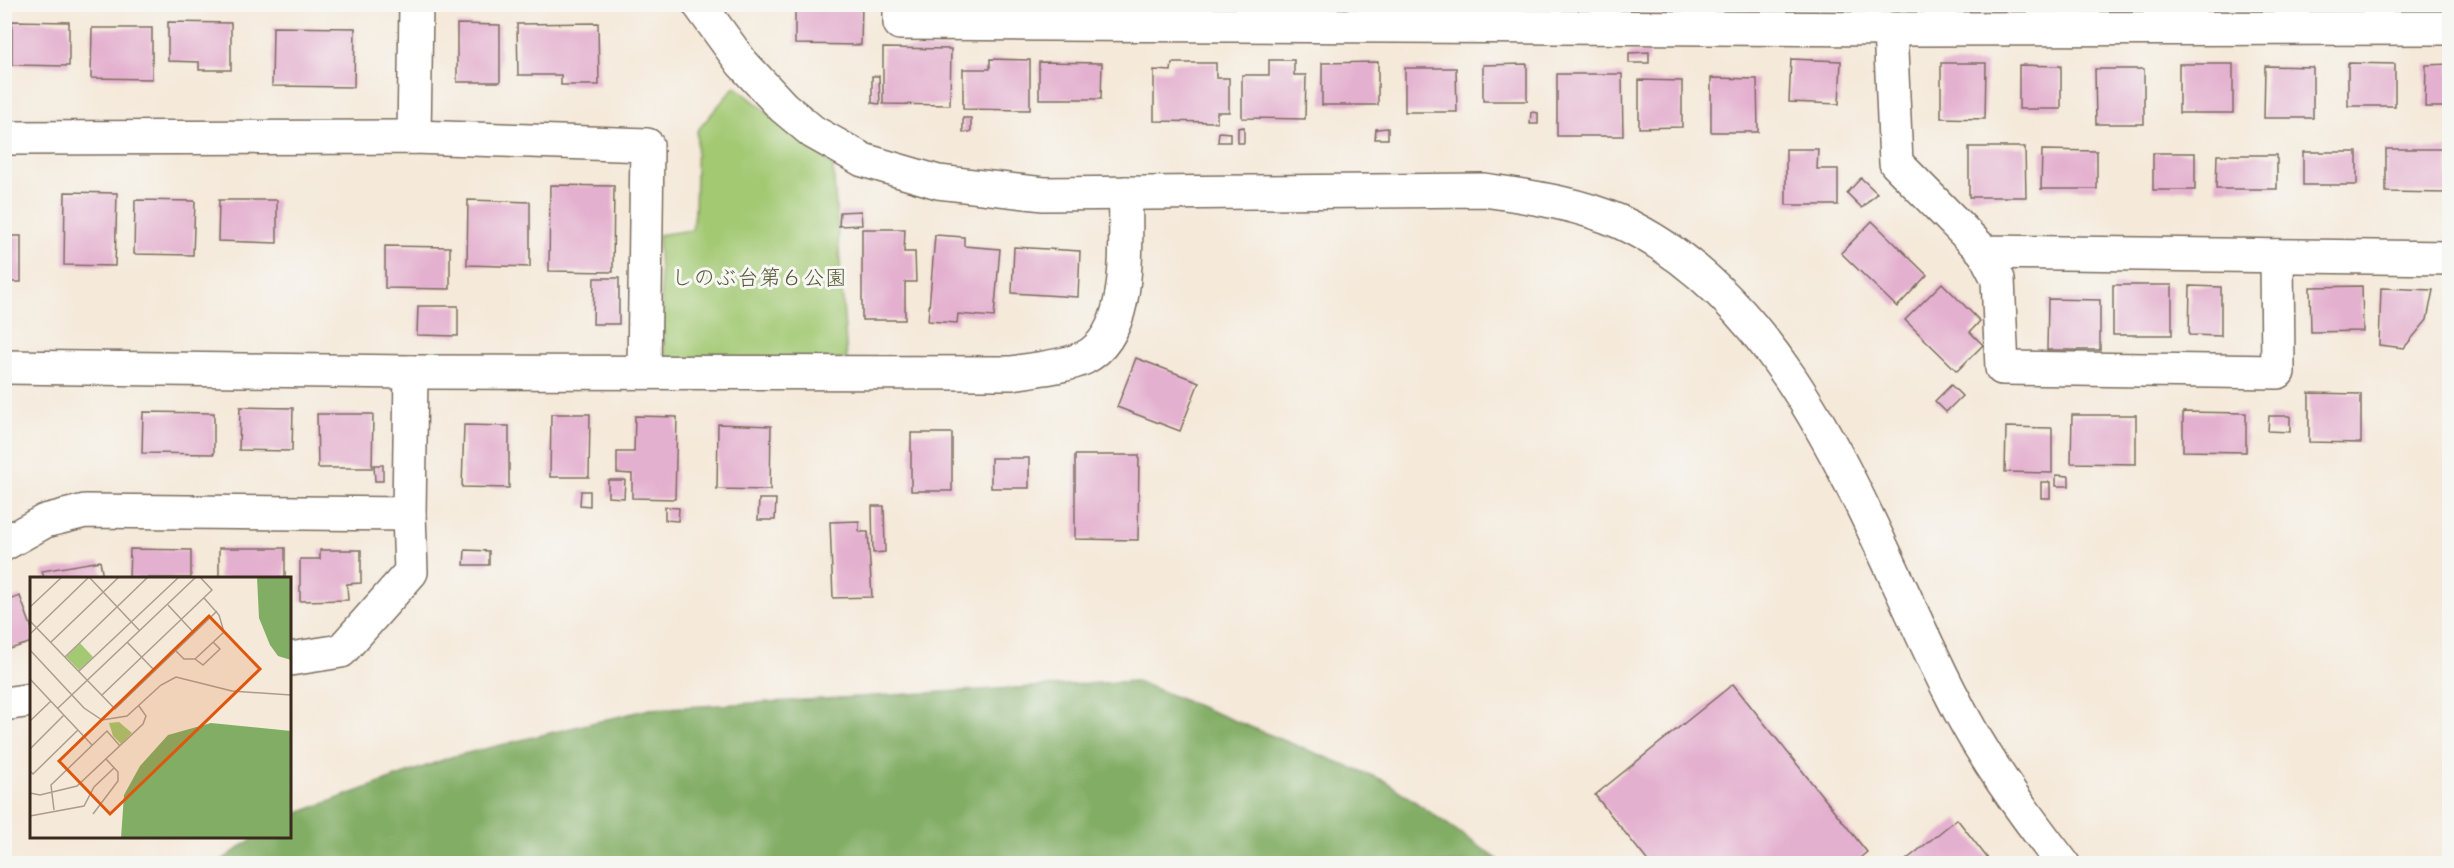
<svg xmlns="http://www.w3.org/2000/svg" width="2454" height="868" viewBox="0 0 2454 868" font-family="Sriracha,'Klee One',sans-serif">
  <style>
    .green { fill: #a3c973; stroke: #6f7a48; stroke-width: 1.5 }
    .forest { fill: #82ad65; stroke: #5e6c42; stroke-width: 1.5 }
    .building { fill: #e4b0cf }
    .lines { fill: none; stroke-linecap: round; stroke-linejoin: round }
    .minor-casing { stroke: #7c6d5f; stroke-width: 36 }
    .minor { stroke: #fff; stroke-width: 33 }
    .labels { text-anchor: middle; dominant-baseline: central; stroke-width: 6; stroke-linejoin: round; paint-order: stroke }
    .park-label { font-size: 22px; fill: #5a5a38; stroke: #f6f6f2 }
    .inset-road { fill: none; stroke: #ab9d8e; stroke-width: 1.5 }
    .view { fill: #df570d; fill-opacity: 0.15; stroke: #df570d; stroke-width: 3 }
    .inset-edge { fill: none; stroke: #3b2a1e; stroke-width: 3 }
  </style>
  <rect width="100%" height="100%" fill="#f6f6f2"/>
  <filter id="ink" filterUnits="userSpaceOnUse"><feTurbulence type="fractalNoise" baseFrequency=".0167" numOctaves="2"/><feDisplacementMap in="SourceGraphic" scale="12" xChannelSelector="R" yChannelSelector="G"/><feConvolveMatrix kernelMatrix="1 2 1 2 8 2 1 2 1" color-interpolation-filters="sRGB"/></filter>
  <filter id="wash" filterUnits="userSpaceOnUse"><feTurbulence type="fractalNoise" baseFrequency=".008" numOctaves="4" result="noise"/><feDisplacementMap in="SourceGraphic" scale="24" xChannelSelector="R" yChannelSelector="G"/><feGaussianBlur stdDeviation="1.35" result="paint"/><feColorMatrix in="noise" values="0 0 0 0 0 0 0 0 0 0 0 0 0 0 0 0 0 1.4 0 .05"/><feComposite in="paint" operator="in"/></filter>
  <g filter="url(#wash)">
    <rect width="100%" height="100%" fill="#f5e9d9"/>
    <polygon class="green" points="735,86 833,166 847,359 665,361 658,235 692,230 695,212 697,131"/>
    <polygon class="forest" points="1136,681 1385,781 1503,863 218,863 255,837 290,836 290,816 451,757 650,709"/>
    <g id="blocks">
      <g class="building">
        <polygon points="795,4 862,4 861,45 795,44"/>
        <polygon points="12,21 69,22 69,66 12,65"/>
        <polygon points="168,22 231,23 231,70 199,70 199,62 168,61"/>
        <polygon points="598,23 599,85 561,85 561,75 518,75 517,24"/>
        <polygon points="457,24 500,25 500,82 457,82"/>
        <polygon points="273,27 355,28 354,87 272,86"/>
        <polygon points="92,28 152,28 152,79 91,78"/>
        <polygon points="883,48 951,49 950,105 883,104"/>
        <polygon points="1649,52 1649,63 1629,63 1629,53"/>
        <polygon points="990,59 1030,60 1030,110 963,109 963,69 990,69"/>
        <polygon points="1791,59 1841,61 1839,104 1789,102"/>
        <polygon points="1269,60 1294,60 1294,75 1306,75 1305,119 1242,118 1242,75 1269,75"/>
        <polygon points="1039,62 1102,63 1101,99 1039,99"/>
        <polygon points="1378,62 1378,105 1322,105 1322,63"/>
        <polygon points="1172,63 1216,63 1216,78 1229,78 1229,112 1217,112 1217,122 1154,121 1154,70 1171,71"/>
        <polygon points="1941,63 1986,63 1985,119 1941,118"/>
        <polygon points="2348,63 2395,64 2395,106 2348,106"/>
        <polygon points="1527,64 1527,101 1483,101 1483,65"/>
        <rect x="2179" y="64" width="54" height="49"/>
        <polygon points="2450,64 2450,107 2425,107 2426,65"/>
        <polygon points="2019,65 2061,66 2061,109 2019,109"/>
        <polygon points="2265,66 2313,67 2313,118 2264,118"/>
        <polygon points="1405,68 1456,68 1457,112 1405,112"/>
        <polygon points="2095,69 2144,69 2144,124 2096,124"/>
        <polygon points="1557,74 1622,74 1623,136 1557,136"/>
        <polygon points="872,76 879,76 880,104 872,103"/>
        <polygon points="1711,78 1757,79 1758,132 1711,132"/>
        <polygon points="1639,80 1682,81 1682,127 1639,128"/>
        <polygon points="1531,112 1538,113 1538,124 1530,124"/>
        <rect x="963" y="118" width="8" height="14"/>
        <polygon points="1244,127 1244,143 1238,143 1238,128"/>
        <polygon points="1388,128 1388,139 1375,139 1376,129"/>
        <polygon points="1219,132 1230,133 1230,142 1218,142"/>
        <polygon points="1969,147 2025,147 2026,197 1969,197"/>
        <polygon points="1786,149 1818,149 1817,169 1838,169 1838,205 1786,205"/>
        <polygon points="2386,149 2448,149 2447,193 2386,192"/>
        <polygon points="2042,150 2097,151 2097,189 2041,189"/>
        <rect x="2303" y="152" width="54" height="33"/>
        <rect x="2153" y="153" width="42" height="37"/>
        <polygon points="2217,155 2277,155 2277,189 2216,189"/>
        <polygon points="1861,178 1877,193 1862,208 1847,193"/>
        <polygon points="550,185 614,186 613,272 549,271"/>
        <polygon points="65,192 117,193 115,266 64,265"/>
        <polygon points="135,200 195,201 193,255 134,254"/>
        <polygon points="219,200 277,200 277,243 218,241"/>
        <polygon points="468,200 530,202 530,267 467,265"/>
        <polygon points="861,211 862,225 839,226 840,212"/>
        <polygon points="1872,221 1927,275 1897,307 1841,253"/>
        <polygon points="862,229 905,229 904,252 915,252 916,282 905,282 905,320 862,320"/>
        <polygon points="935,235 964,237 964,246 1000,249 994,317 958,314 957,323 928,321"/>
        <rect x="4" y="236" width="17" height="46"/>
        <polygon points="385,246 450,247 450,289 385,288"/>
        <polygon points="1014,247 1080,251 1078,297 1012,293"/>
        <polygon points="594,278 619,278 619,324 593,324"/>
        <polygon points="1942,283 1980,321 1970,332 1983,345 1957,371 1905,320"/>
        <rect x="2113" y="285" width="59" height="50"/>
        <polygon points="2190,286 2221,287 2221,336 2189,335"/>
        <polygon points="2362,286 2363,331 2311,332 2310,287"/>
        <polygon points="2381,288 2433,290 2427,320 2404,348 2379,345"/>
        <polygon points="2048,299 2100,300 2100,350 2047,350"/>
        <polygon points="418,306 458,306 458,336 417,335"/>
        <polygon points="1136,358 1199,382 1180,431 1117,407"/>
        <polygon points="1951,385 1962,396 1946,412 1935,401"/>
        <polygon points="2309,393 2361,394 2361,443 2309,442"/>
        <polygon points="240,407 293,408 292,451 239,450"/>
        <polygon points="143,412 214,413 214,454 142,453"/>
        <polygon points="2183,412 2246,413 2246,452 2183,451"/>
        <polygon points="317,414 373,414 372,468 318,468"/>
        <polygon points="551,414 590,414 589,477 550,477"/>
        <polygon points="2072,415 2136,415 2136,464 2071,463"/>
        <polygon points="635,416 677,417 675,499 632,498 632,474 617,473 617,452 634,452"/>
        <polygon points="2269,416 2290,416 2290,432 2268,431"/>
        <polygon points="718,424 771,426 770,490 717,489"/>
        <polygon points="464,425 509,426 509,488 462,487"/>
        <polygon points="2006,427 2052,428 2052,473 2005,472"/>
        <rect x="911" y="433" width="41" height="58"/>
        <polygon points="1075,455 1139,455 1138,540 1075,539"/>
        <rect x="991" y="458" width="38" height="30"/>
        <polygon points="374,465 383,465 383,481 375,481"/>
        <polygon points="2056,475 2069,476 2069,486 2056,486"/>
        <polygon points="608,480 625,480 624,498 608,497"/>
        <rect x="2041" y="482" width="9" height="16"/>
        <polygon points="581,491 590,491 590,506 580,505"/>
        <polygon points="759,499 776,499 775,520 758,520"/>
        <polygon points="872,506 884,506 885,552 873,553"/>
        <polygon points="665,507 679,508 678,521 665,520"/>
        <polygon points="859,521 859,532 868,532 872,597 833,598 830,522"/>
        <rect x="219" y="548" width="66" height="30"/>
        <polygon points="130,549 191,550 191,578 129,578"/>
        <polygon points="320,550 361,550 361,583 347,584 348,600 300,601 300,559 320,559"/>
        <polygon points="465,550 489,551 489,565 464,565"/>
        <polygon points="100,561 103,578 44,578 42,571"/>
        <polygon points="20,596 32,629 32,642 4,651 4,602"/>
        <polygon points="1733,684 1867,852 1853,864 1650,864 1595,795"/>
        <polygon points="1957,819 1992,864 1901,864"/>
      </g>
    </g>
  </g>
  <g filter="url(#ink)">
    <use href="#blocks" fill-opacity="0" stroke="#7c6d5f" stroke-width="1.5"/>
    <g class="lines">
      <g class="minor-casing">
        <g id="minor">
          <path d="M699 4 742 63 783 107 813 132 863 160 938 182 1044 194 1484 190C1531 197 1577 203 1620 222 1797 303 1868 531 1950 692 1980 753 2021 810 2063 864"/>
          <polyline points="900,4 900,23 1890,29 2450,28"/>
          <polyline points="1890,29 1896,163 1984,252 2450,258"/>
          <polyline points="414,137 416,4"/>
          <polyline points="4,138 414,137 647,145 644,372"/>
          <polyline points="1984,252 1998,279 2002,368 2278,372 2277,256"/>
          <path d="M4 367 411 372 1012 373C1033 369 1065 367 1084 358 1135 333 1124 240 1126 193"/>
          <polyline points="4,544 45,521 85,511 409,514"/>
          <polyline points="290,659 341,651 411,572 409,514 411,372"/>
          <polyline points="4,704 32,700"/>
        </g>
      </g>
      <use href="#minor" class="minor"/>
    </g>
  </g>
  <g class="labels">
    <g class="park-label">
      <text x="759" y="277">しのぶ台第６公園</text>
    </g>
  </g>
  <g transform="translate(30 577)">
    <rect width="261" height="261" fill="#f5e9d9"/>
    <path d="M50 66 63 80 49 93 36 80ZM89 145 102 156 91 167 83 159 79 146Z" fill="#a3c973"/>
    <path d="M227 0H261V83L248 79 240 68 229 41ZM181 146 261 154V261H91L94 218 110 189 138 158Z" fill="#82ad65"/>
    <path class="inset-road" d="M59 0 109 53M138 28 164 56M0 30 32 0M0 44 85 132 187 34M0 57 59 0M21 65 89 0M97 65 125 94M0 73 54 131 72 143 97 139 131 108 146 100 202 114 261 118M146 74 154 82H165L194 55 189 38 174 21M35 80 118 0M165 82 173 88 190 72 183 65M49 94 149 0M0 102 62 168M72 118 182 13 170 0M28 131 166 0M0 144 21 124M0 172 34 138M0 194 3 197 48 153M0 216 10 218 47 209 113 147 116 139 109 129M24 233 21 208 77 154 90 169M63 237 88 204V195L76 182M0 239 54 229 64 210 84 191"/>
    <path class="view" d="M179 39 230 92 80 237 29 184Z"/>
    <rect width="261" height="261" class="inset-edge"/>
  </g>
  <rect width="2454" height="868" fill="none" stroke="#f6f6f2" stroke-width="24"/>
</svg>
